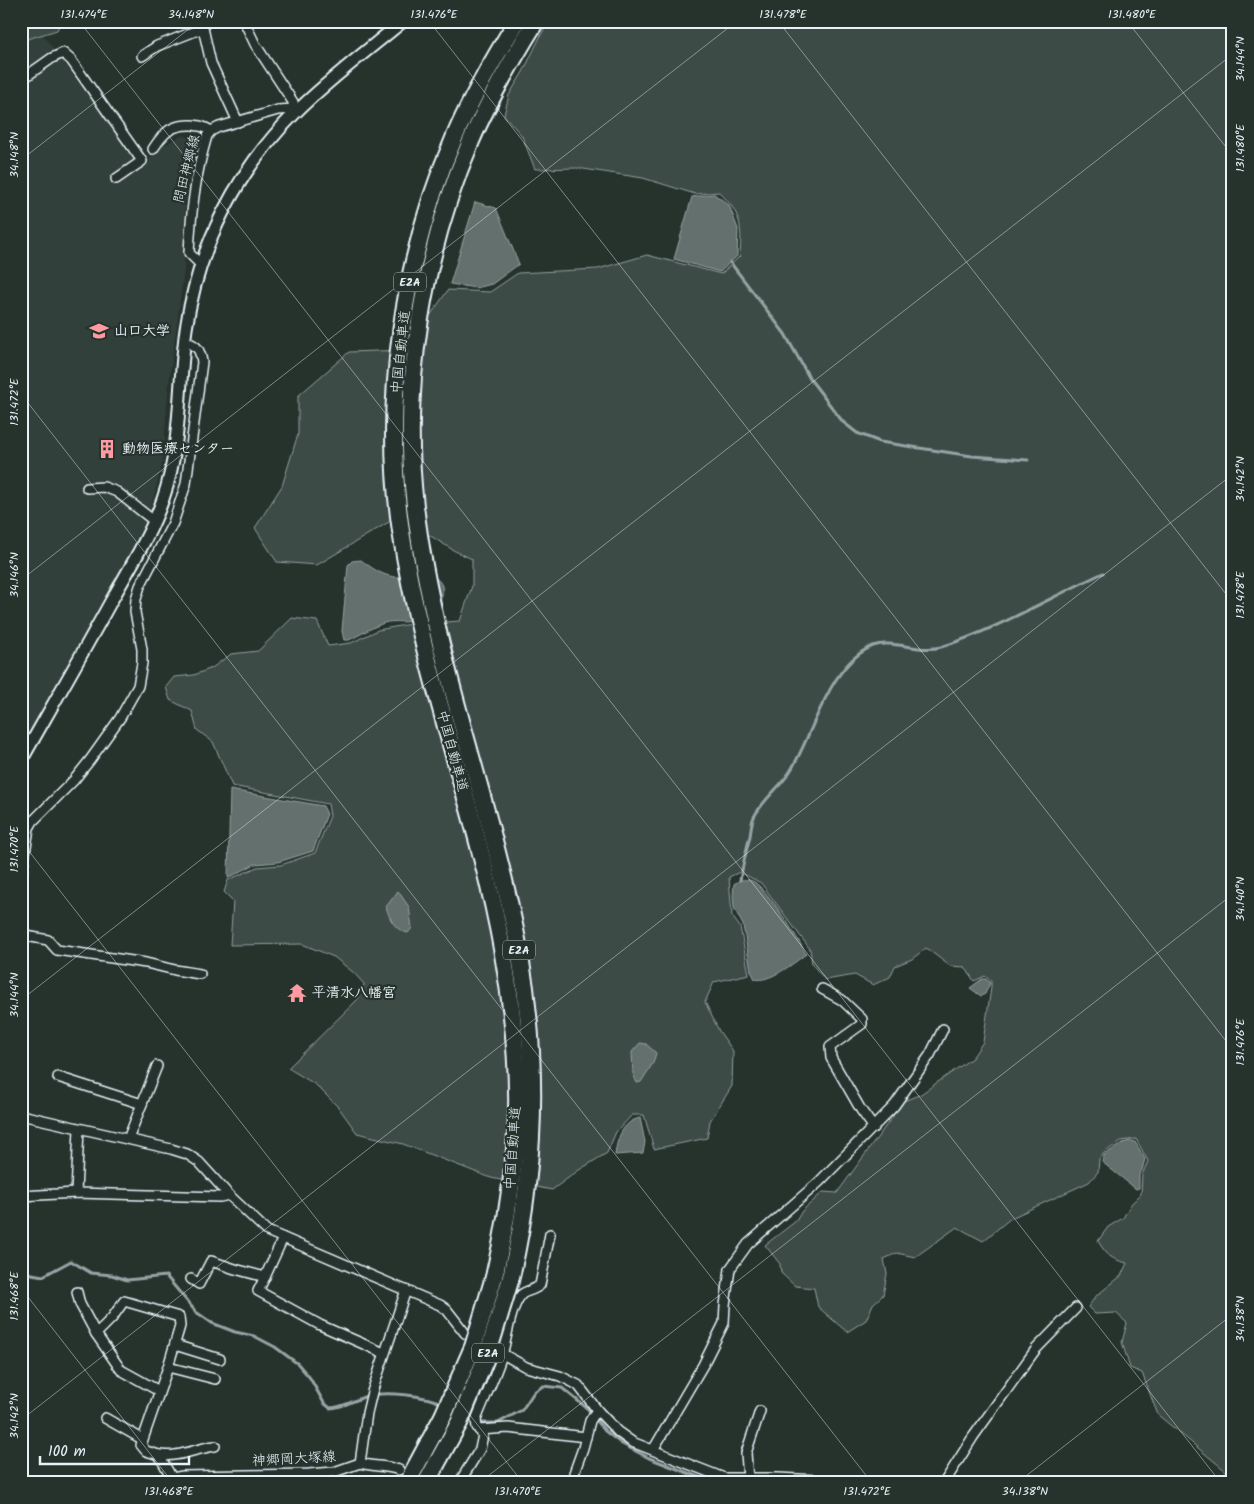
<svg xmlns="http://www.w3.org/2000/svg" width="1254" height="1504" viewBox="0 0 1254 1504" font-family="Kalam,'Klee One',sans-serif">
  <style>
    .built { fill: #333f3a }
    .green { fill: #3e4b47; stroke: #939ea0 }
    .water { fill: #636f6d; stroke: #98a3a5 }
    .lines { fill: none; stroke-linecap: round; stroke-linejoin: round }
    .stream { stroke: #98a3a5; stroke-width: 3 }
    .minor-casing { stroke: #e8f1f8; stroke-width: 12 }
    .tertiary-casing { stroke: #e8f1f8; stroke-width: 15 }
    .motorway-casing { stroke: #e8f1f8; stroke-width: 20 }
    .minor { stroke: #26332d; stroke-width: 9 }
    .tertiary { stroke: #26332d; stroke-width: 11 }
    .motorway { stroke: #26332d; stroke-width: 16 }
    .motorway-bridge-casing { stroke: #e8f1f8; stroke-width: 20; stroke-linecap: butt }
    .motorway-bridge { stroke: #26332d; stroke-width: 16 }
    .ticks { fill: none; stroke: #e8f1f8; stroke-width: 1; stroke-opacity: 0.45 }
    .labels { text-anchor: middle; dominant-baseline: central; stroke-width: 4.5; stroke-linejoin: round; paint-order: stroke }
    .shield { fill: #26332d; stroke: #aeb8bb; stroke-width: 1 }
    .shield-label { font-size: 12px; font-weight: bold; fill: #e8f1f8 }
    .street-label { font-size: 14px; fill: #e8f1f8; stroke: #26332d }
    .poi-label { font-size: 14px; font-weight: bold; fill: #e8f1f8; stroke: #26332d; text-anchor: start }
    .neatline { fill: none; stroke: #e8f1f8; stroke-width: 2 }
    .ticks-label { font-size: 12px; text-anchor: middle; fill: #e8f1f8 }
  </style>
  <rect width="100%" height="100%" fill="#26332d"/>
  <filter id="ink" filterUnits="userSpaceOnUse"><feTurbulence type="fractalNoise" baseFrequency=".02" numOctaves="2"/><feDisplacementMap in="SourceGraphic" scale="10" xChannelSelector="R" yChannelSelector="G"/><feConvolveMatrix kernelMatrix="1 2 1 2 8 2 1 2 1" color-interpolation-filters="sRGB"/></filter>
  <g filter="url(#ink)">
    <polygon class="built" points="34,23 143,167 159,148 181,136 198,138 191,162 185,197 184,270 168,391 163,461 152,504 139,535 21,750 21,32"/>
    <g class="green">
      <polygon points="21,21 62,21 57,30 21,41"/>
      <path d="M551 21H1233V1483L1232 1476 1158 1415 1142 1373 1130 1368 1122 1342 1127 1323 1116 1313 1095 1314 1088 1307 1096 1296 1121 1276 1127 1263C1111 1259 1107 1256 1098 1241L1108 1227 1123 1218 1131 1204 1141 1194 1142 1175 1148 1161 1136 1139 1121 1141 1104 1153 1099 1159 1098 1172 1089 1182 1011 1218 983 1241 957 1227 915 1257 897 1253 884 1259 887 1274 883 1295 873 1304 866 1320 847 1332 818 1307 814 1288 795 1286 781 1273 780 1264 765 1245 796 1221 802 1211 823 1192 837 1193 904 1101 921 1094 972 1058 983 1042 991 988V981L985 976 974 981 965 967 950 966 926 948 912 959 895 966 890 977 873 985 855 975 825 980 812 964 810 949 761 883 740 872 729 877 732 916 740 927 749 974 714 982 705 1002 719 1031 733 1051 732 1086 710 1121 707 1138 654 1149 644 1115H632L616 1132 607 1153 579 1170 552 1190 491 1178 403 1144 357 1133 339 1108 316 1085 288 1068 358 999 363 990 364 984 354 973 334 957 302 944 230 945 233 901 224 892 228 880 257 867 281 865 315 853 330 816 328 804 232 786 213 742 197 730 192 711 170 700 166 687 174 677 194 675 212 668 231 654 258 651 292 618 317 621 328 646 351 643 378 630 405 625 460 621 472 586V559L453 550 399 516 317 565 277 562 255 528 282 486 298 434V396L349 352 406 350 448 290 490 292 518 273 598 269 647 255 721 274 740 256C742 226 742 214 719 192L695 194 643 178 577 168 535 169 522 136 504 115 509 95 523 72 543 31Z"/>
    </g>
    <g class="water">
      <polygon points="714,194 729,205 738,229 737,256 720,272 674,259 692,197"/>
      <polygon points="475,202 496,208 519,264 492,284 476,288 450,284"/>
      <path d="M361 560C390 582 396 578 431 574 439 580 445 585 442 596 438 610 426 619 411 621 402 623 393 620 384 623 372 627 360 635 349 640H344L342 631 348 565 352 561Z"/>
      <polygon points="230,790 323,806 327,814 313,851 278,862 255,864 228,878"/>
      <path d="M740 880C744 880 749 879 752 881 765 885 800 941 806 954 794 963 769 983 755 979L751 971 743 925 734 908 733 896 734 884Z"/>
      <path d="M398 891 409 907 412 928 408 933C394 930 390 919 386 907Z"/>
      <polygon points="982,979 986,979 990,983 985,994 981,996 970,988"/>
      <polygon points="640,1043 646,1044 656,1053 653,1063 641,1082 637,1083 633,1074 632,1052"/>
      <path d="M640 1118 645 1142 643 1153 615 1155C617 1139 622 1122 640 1118Z"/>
      <polygon points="1130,1141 1135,1142 1145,1159 1142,1170 1139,1175 1139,1188 1136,1189 1102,1162 1104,1155 1123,1143"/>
    </g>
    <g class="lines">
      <g class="stream">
        <polyline points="730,262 785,334 810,379 843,422 857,433 880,442 972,456 1028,460"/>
        <path d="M740 880C743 865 746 851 750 836 751 830 751 823 754 817 763 799 781 787 791 770 814 732 829 664 873 646 892 639 919 653 941 647 998 629 1049 598 1103 573"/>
        <path d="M21 1272 43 1276 71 1261 91 1273 112 1275 127 1280 166 1276 196 1312 212 1323 235 1332 254 1336 275 1347 298 1364 310 1378 324 1403 330 1408C343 1408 354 1400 367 1396 385 1391 425 1395 443 1404"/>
        <polyline points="467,1415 482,1423 498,1423 522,1410 534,1392 543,1386 562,1388 588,1409 605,1431 622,1444 649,1458 714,1483"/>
      </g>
      <g class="minor-casing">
        <g id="minor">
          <polyline points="244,21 255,44 293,102 294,109 296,112"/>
          <polyline points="142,56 157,46 203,28 211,63 238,122"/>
          <polyline points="21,80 52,58 63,53 71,60 142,161 116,179"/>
          <path d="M153 149C164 132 172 124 192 125 200 126 204 126 211 131"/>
          <path d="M201 265 189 253C191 212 195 176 207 136L211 131 219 127 278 110 294 109"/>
          <polyline points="87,488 104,487 117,492 154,521"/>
          <path d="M21 878 29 828 33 821 74 780 90 760 120 718 138 686 142 663V649L135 612 136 599 140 586 173 523 186 484 202 362C200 349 197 345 184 341"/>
          <polyline points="21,935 48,940 57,950 146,963 175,970 200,974"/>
          <polyline points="822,989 842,1000 862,1019 862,1024 830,1047 831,1058 861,1110 874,1128"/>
          <polyline points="58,1077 142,1104"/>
          <polyline points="21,1115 171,1149 187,1154 199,1162 229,1195 267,1231 440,1305 447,1310 465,1333 526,1367 560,1376 578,1385 598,1411 618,1432 632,1442 724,1478 778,1478 817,1480 833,1483"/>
          <polyline points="128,1139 157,1066"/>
          <polyline points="76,1193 79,1129"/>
          <polyline points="21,1196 76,1193 220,1197 229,1195"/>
          <polyline points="265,1277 258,1291 320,1325 384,1353"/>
          <polyline points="191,1279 199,1284 211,1261 235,1269 265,1277 283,1238"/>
          <polyline points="77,1292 80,1304 96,1334"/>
          <polyline points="175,1345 220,1359"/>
          <polyline points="159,1391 121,1370 96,1334 112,1318 124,1301 179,1317 180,1326 168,1367"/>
          <polyline points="105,1418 142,1439"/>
          <polyline points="479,1430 508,1428 586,1437"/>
          <polyline points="653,1450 703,1365 724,1323 725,1305 730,1269 748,1244 819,1182 894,1106 930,1055 943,1029"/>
          <path d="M159 1455C178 1458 197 1448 215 1446"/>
          <polyline points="360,1463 367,1413 372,1392 406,1290"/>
          <path d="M360 1463C374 1467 386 1465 399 1470"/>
          <polyline points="172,1478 183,1476 309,1474 334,1472 360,1463"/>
          <polyline points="172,1478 159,1455 146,1451 141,1445 168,1367 215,1379"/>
          <polyline points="748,1479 746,1453 760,1411"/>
          <polyline points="446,1482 449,1483"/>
          <path d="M459 1483 480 1449 483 1435 477 1427 476 1420C484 1399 495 1377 502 1355 507 1339 510 1308 521 1295 524 1291 533 1291 540 1285L550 1234"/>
          <polyline points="573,1483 574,1473 583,1448 590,1421 595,1413 598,1411"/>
          <polyline points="944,1483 973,1437 1036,1349 1076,1308"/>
        </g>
      </g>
      <g class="tertiary-casing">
        <path id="tertiary" d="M21 761C51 708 81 656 110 603 129 569 150 536 163 499 182 445 178 385 186 329 198 247 236 172 295 113 328 80 367 51 403 21"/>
      </g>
      <g class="motorway-casing">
        <g id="motorway">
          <path d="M494 1277C504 1235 511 1192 515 1149 521 1085 514 1017 503 954 478 811 422 675 401 531 382 402 403 255 455 136 472 96 494 58 517 21"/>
          <path d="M510 1281C536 1172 539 1060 519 950 491 800 433 658 415 506 401 385 423 253 471 141 489 99 512 60 536 21"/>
          <polyline points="407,1483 443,1416"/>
          <polyline points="426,1483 459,1423"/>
        </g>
      </g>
      <use href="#minor" class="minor"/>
      <use href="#tertiary" class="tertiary"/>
      <use href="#motorway" class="motorway"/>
      <g class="motorway-bridge-casing">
        <g id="motorway-bridge">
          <polyline points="443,1416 473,1347 494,1277"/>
          <polyline points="459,1423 488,1353 510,1281"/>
        </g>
      </g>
      <use href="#motorway-bridge" class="motorway-bridge"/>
    </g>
  </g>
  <path class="ticks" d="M79 21 1221 1483M429 21 1233 1050M778 21 1233 603M1127 21 1233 156M21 160 199 21M21 394 872 1483M21 580 737 21M21 841 523 1483M21 1000 1233 54M21 1288 173 1483M21 1420 1233 474M479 1483 1233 894M1017 1483 1233 1314"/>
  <defs>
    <g id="university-bare" transform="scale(1.5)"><path d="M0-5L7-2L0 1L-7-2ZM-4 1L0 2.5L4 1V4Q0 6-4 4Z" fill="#ff9aa2" stroke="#26332d" stroke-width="2.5" paint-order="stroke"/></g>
    <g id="building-bare" transform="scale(1.5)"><path d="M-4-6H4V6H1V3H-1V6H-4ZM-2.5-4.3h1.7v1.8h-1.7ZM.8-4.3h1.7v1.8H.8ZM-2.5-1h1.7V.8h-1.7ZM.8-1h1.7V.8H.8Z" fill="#ff9aa2" stroke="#26332d" stroke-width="2.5" paint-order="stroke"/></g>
    <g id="temple-bare" transform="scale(1.5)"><path d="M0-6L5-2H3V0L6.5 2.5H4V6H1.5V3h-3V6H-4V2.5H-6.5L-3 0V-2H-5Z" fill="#ff9aa2" stroke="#26332d" stroke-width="2.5" paint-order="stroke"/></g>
  </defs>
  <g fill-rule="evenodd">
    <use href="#university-bare" x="99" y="331"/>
    <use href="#building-bare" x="107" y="449"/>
    <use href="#temple-bare" x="297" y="993"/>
  </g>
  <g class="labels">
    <g class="shield">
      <rect x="394" y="272.5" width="32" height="19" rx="4"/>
      <rect x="503" y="940.5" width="32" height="19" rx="4"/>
      <rect x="472" y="1343.5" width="32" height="19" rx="4"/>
    </g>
    <g class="shield-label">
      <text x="410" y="282">E2A</text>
      <text x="519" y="950">E2A</text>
      <text x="488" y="1353">E2A</text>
    </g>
    <g class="street-label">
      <text transform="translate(187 169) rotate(-76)">問田神郷線</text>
      <text transform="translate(401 352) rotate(-84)">中国自動車道</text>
      <text transform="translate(452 751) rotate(75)">中国自動車道</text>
      <text transform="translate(513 1148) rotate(-86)">中国自動車道</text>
      <text transform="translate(294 1459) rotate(-3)">神郷岡大塚線</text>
    </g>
    <g class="poi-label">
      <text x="114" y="331">山口大学</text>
      <text x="122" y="449">動物医療センター</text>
      <text x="312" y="993">平清水八幡宮</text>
    </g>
  </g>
  <rect width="1254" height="1504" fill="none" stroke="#26332d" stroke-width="55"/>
  <path d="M40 1456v8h149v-8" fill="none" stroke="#e8f1f8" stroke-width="2.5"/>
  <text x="48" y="1456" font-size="15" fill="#e8f1f8" stroke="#26332d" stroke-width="4" paint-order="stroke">100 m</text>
  <rect x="28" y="28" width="1198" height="1448" class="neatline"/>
  <g class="ticks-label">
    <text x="84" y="18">131.474°E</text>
    <text x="191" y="18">34.148°N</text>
    <text x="434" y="18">131.476°E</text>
    <text x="783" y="18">131.478°E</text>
    <text x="1132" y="18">131.480°E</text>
    <text transform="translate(1240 59) rotate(-90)" y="4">34.144°N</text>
    <text transform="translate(1240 148) rotate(-90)" y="4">131.480°E</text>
    <text transform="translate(14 155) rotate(-90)" y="4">34.148°N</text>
    <text transform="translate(14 402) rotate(-90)" y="4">131.472°E</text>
    <text transform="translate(1240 479) rotate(-90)" y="4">34.142°N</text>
    <text transform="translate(14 575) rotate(-90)" y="4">34.146°N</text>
    <text transform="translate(1240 595) rotate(-90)" y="4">131.478°E</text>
    <text transform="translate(14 849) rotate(-90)" y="4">131.470°E</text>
    <text transform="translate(1240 899) rotate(-90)" y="4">34.140°N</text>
    <text transform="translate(14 995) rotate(-90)" y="4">34.144°N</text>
    <text transform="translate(1240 1042) rotate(-90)" y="4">131.476°E</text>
    <text transform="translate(14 1296) rotate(-90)" y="4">131.468°E</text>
    <text transform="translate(1240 1319) rotate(-90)" y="4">34.138°N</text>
    <text transform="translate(14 1416) rotate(-90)" y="4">34.142°N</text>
    <text x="169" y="1495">131.468°E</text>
    <text x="518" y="1495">131.470°E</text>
    <text x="867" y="1495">131.472°E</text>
    <text x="1025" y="1495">34.138°N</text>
  </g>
</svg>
